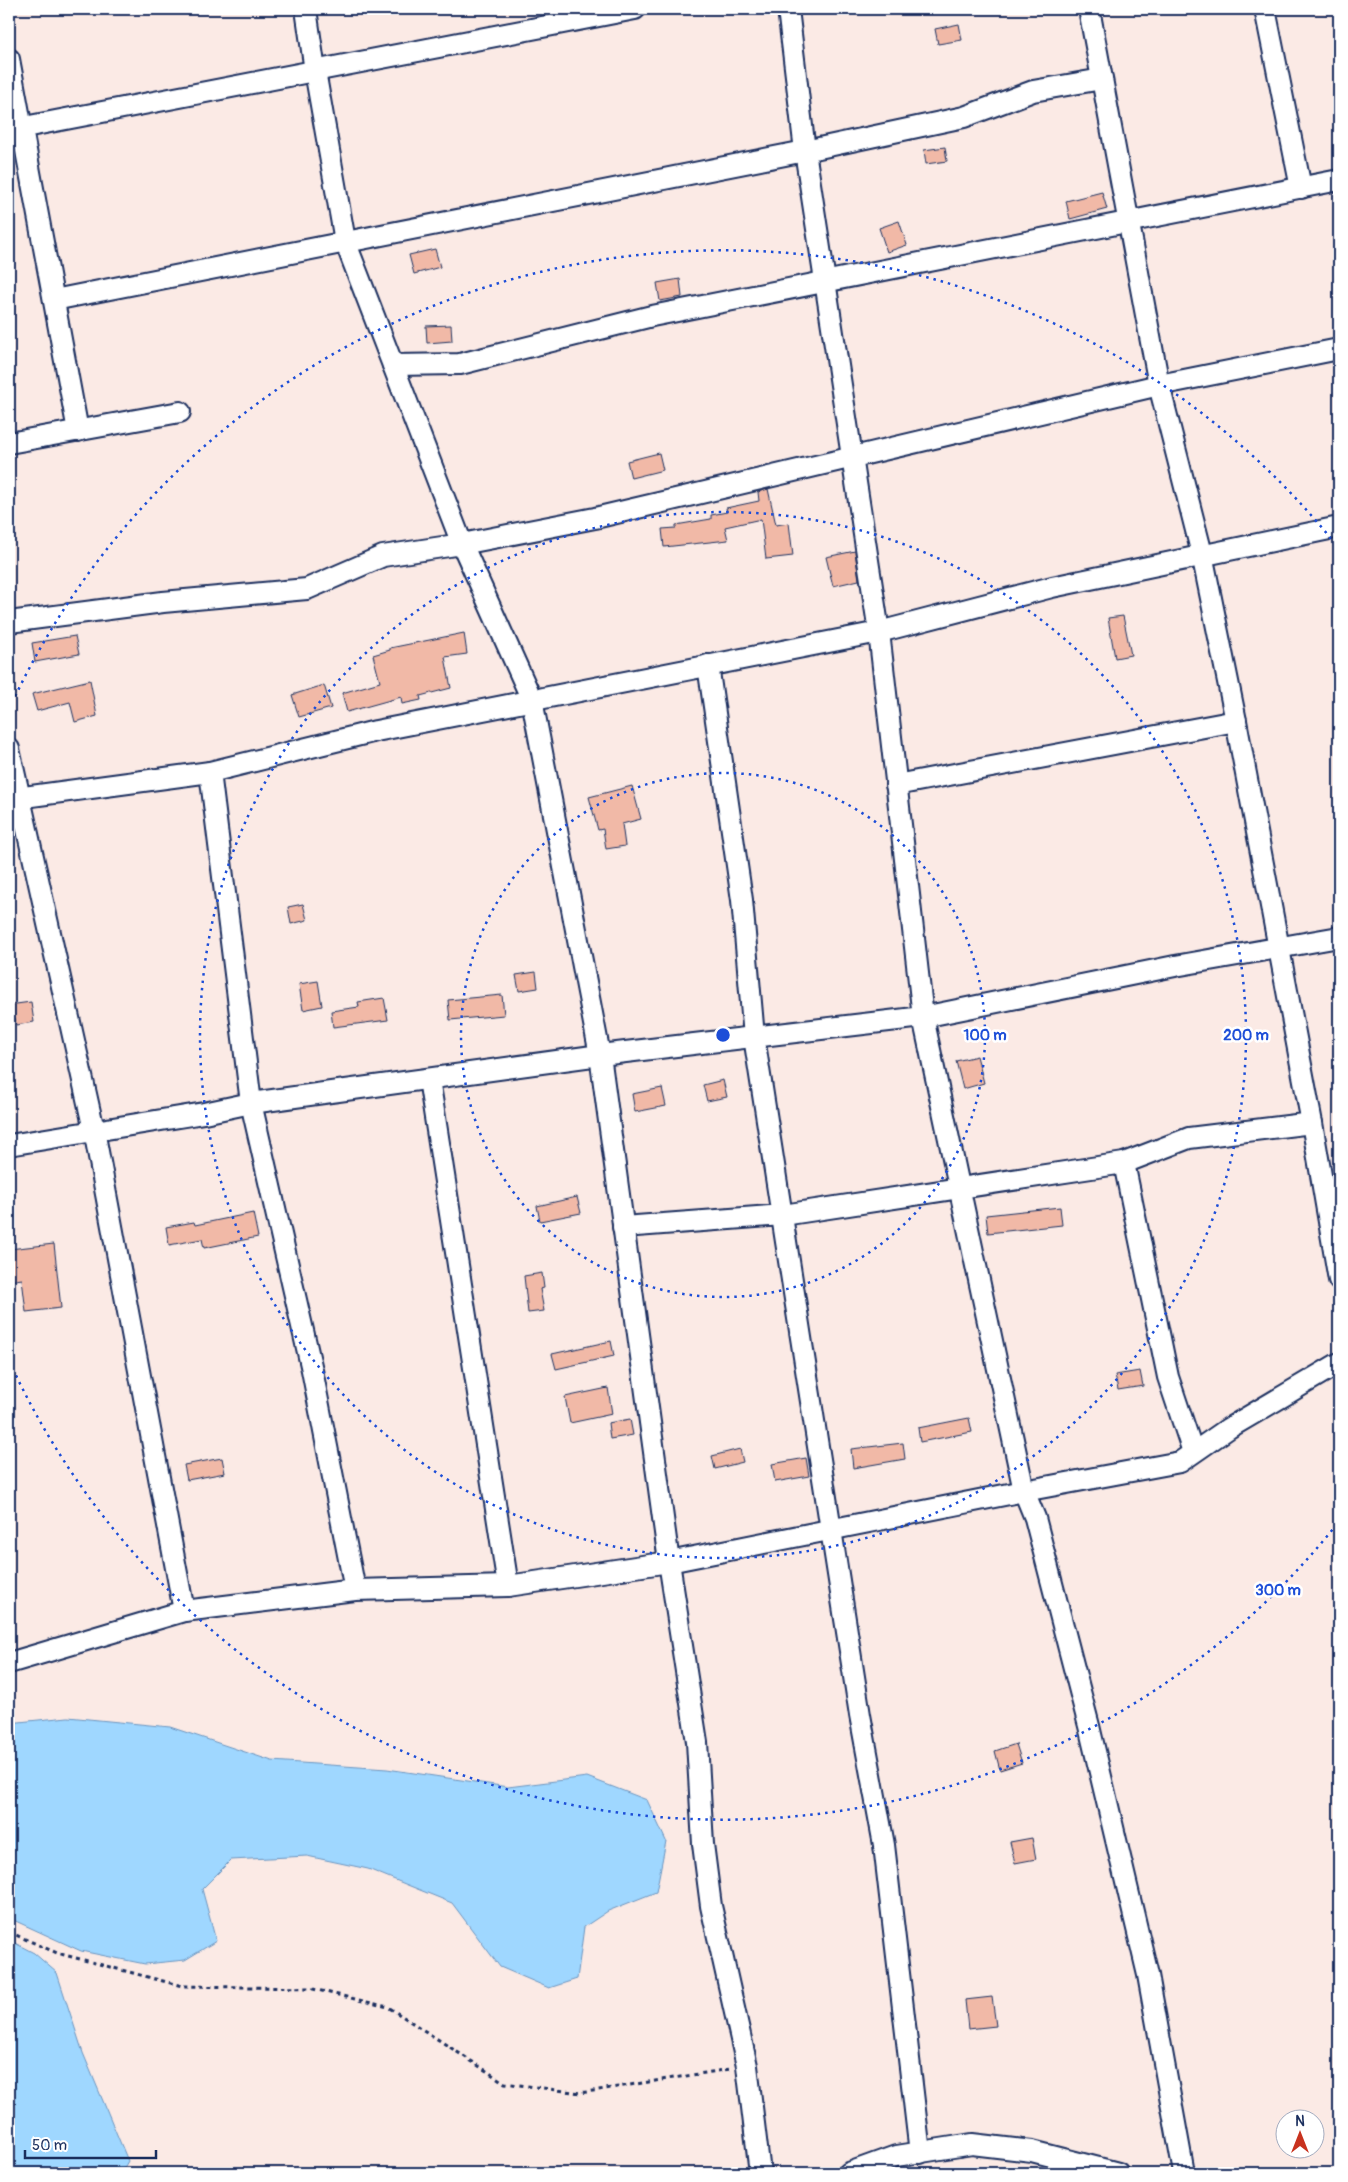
<svg xmlns="http://www.w3.org/2000/svg" width="1348" height="2182" viewBox="0 0 1348 2182" font-family="Pangolin,sans-serif">
  <style>
    .water { fill: #9fd7ff; stroke: #6a94bf }
    .building { fill: #f1b9a7; stroke: #1b2f5e }
    .lines { fill: none; stroke-linecap: round; stroke-linejoin: round }
    .street-casing { stroke: #1b2f5e; stroke-width: 24 }
    .path { stroke: #1b2f5e; stroke-width: 3; stroke-dasharray: 4 4; stroke-linecap: butt }
    .street { stroke: #fff; stroke-width: 20 }
    .ring { fill: none; stroke: #1d4ed8; stroke-width: 2.5; stroke-dasharray: 2.5 5 }
    .centre { fill: #1d4ed8; stroke: #fff; stroke-width: 2.5 }
    .ring-label { font-size: 15px; text-anchor: middle; font-weight: bold; fill: #1d4ed8; stroke: #fff; stroke-width: 5; stroke-linejoin: round; paint-order: stroke }
  </style>
  <rect width="100%" height="100%" fill="#fbeae5"/>
  <filter id="ink" filterUnits="userSpaceOnUse"><feTurbulence type="fractalNoise" baseFrequency=".02" numOctaves="2"/><feDisplacementMap in="SourceGraphic" scale="10" xChannelSelector="R" yChannelSelector="G"/><feConvolveMatrix kernelMatrix="1 2 1 2 8 2 1 2 1" color-interpolation-filters="sRGB"/></filter>
  <g filter="url(#ink)">
    <g class="water">
      <polygon points="68,1717 170,1727 272,1761 387,1769 508,1787 587,1777 647,1800 666,1841 656,1892 608,1911 584,1927 577,1979 549,1988 500,1967 452,1903 368,1869 307,1856 231,1860 202,1889 216,1941 185,1960 145,1964 81,1951 9,1918 9,1723"/>
      <polygon points="9,1940 34,1953 57,1973 83,2053 128,2161 121,2173 9,2173"/>
    </g>
    <g class="building">
      <polygon points="959,24 962,40 938,44 935,29"/>
      <polygon points="945,147 947,161 926,164 924,150"/>
      <polygon points="1102,192 1107,209 1070,219 1066,201"/>
      <polygon points="899,221 907,245 887,252 879,228"/>
      <polygon points="435,249 440,267 414,274 409,255"/>
      <polygon points="680,279 682,297 660,301 657,283"/>
      <polygon points="451,325 452,341 427,343 426,326"/>
      <polygon points="659,453 663,470 631,478 627,461"/>
      <polygon points="768,489 776,525 789,523 793,556 766,559 761,519 725,527 728,540 664,547 662,529 676,528 676,525 711,519 711,515 727,512 726,508 759,501 758,492"/>
      <polygon points="855,551 859,580 833,586 826,557"/>
      <polygon points="1123,616 1131,655 1115,658 1108,618"/>
      <polygon points="464,633 467,654 445,657 451,688 420,696 421,700 402,704 401,697 347,712 342,693 380,682 373,655 390,650 390,648"/>
      <polygon points="75,636 79,654 35,662 32,643"/>
      <polygon points="90,680 97,716 75,722 70,702 37,711 32,694"/>
      <polygon points="324,685 331,708 299,717 292,695"/>
      <polygon points="632,786 641,819 622,824 625,846 606,849 603,829 598,830 589,797"/>
      <polygon points="303,904 307,920 291,924 288,907"/>
      <polygon points="536,972 538,988 519,991 516,975"/>
      <polygon points="318,981 322,1006 303,1010 299,984"/>
      <polygon points="502,995 504,1015 450,1020 448,1000"/>
      <polygon points="384,998 388,1020 333,1027 331,1011 359,1007 358,1002"/>
      <polygon points="31,1002 34,1022 16,1025 15,1018 9,1019 9,1005"/>
      <polygon points="977,1056 984,1083 963,1089 956,1061"/>
      <polygon points="723,1080 727,1097 707,1101 703,1085"/>
      <polygon points="662,1088 666,1106 635,1112 632,1094"/>
      <polygon points="577,1197 581,1213 540,1221 537,1206"/>
      <polygon points="1060,1207 1062,1225 988,1233 986,1215"/>
      <polygon points="253,1213 258,1237 204,1248 202,1239 169,1245 166,1227 194,1222 195,1225"/>
      <polygon points="54,1244 61,1308 26,1312 22,1279 9,1281 9,1249"/>
      <polygon points="542,1273 544,1288 540,1289 544,1311 528,1313 524,1276"/>
      <polygon points="611,1341 614,1356 556,1369 552,1354"/>
      <polygon points="1140,1371 1143,1386 1118,1390 1115,1375"/>
      <polygon points="608,1388 612,1414 570,1423 565,1397"/>
      <polygon points="969,1418 972,1432 920,1442 918,1428"/>
      <polygon points="630,1419 633,1435 610,1439 608,1423"/>
      <polygon points="903,1443 905,1459 853,1468 851,1449"/>
      <polygon points="740,1449 743,1462 715,1469 712,1456"/>
      <polygon points="222,1458 225,1473 187,1480 184,1465"/>
      <polygon points="806,1458 809,1476 775,1482 772,1464"/>
      <polygon points="1016,1744 1022,1763 1000,1770 995,1751"/>
      <polygon points="1032,1838 1036,1859 1015,1863 1010,1842"/>
      <polygon points="992,1997 996,2026 968,2029 965,2000"/>
    </g>
    <g class="lines">
      <g class="street-casing">
        <g id="street">
          <polyline points="306,9 315,71 345,241 462,544 532,700 600,1055 669,1562 697,1742 703,1844 711,1906 747,2066 760,2173"/>
          <polyline points="788,9 805,151 879,632 923,1017 1024,1491 1035,1518 1089,1726 1148,1975 1184,2173"/>
          <polyline points="1089,9 1159,385 1202,554 1236,721 1312,1123 1339,1280"/>
          <polyline points="1265,9 1301,188"/>
          <polyline points="9,59 78,431"/>
          <polyline points="9,130 635,9"/>
          <polyline points="54,300 805,151 964,117 1033,91 1102,79"/>
          <polyline points="393,365 460,364 652,316 1339,180"/>
          <polyline points="9,443 180,412"/>
          <polyline points="9,622 163,602 307,589 383,556 462,544 595,518 1159,385 1339,349"/>
          <polyline points="708,665 742,900 754,1037 860,1715 884,1845 920,2153"/>
          <polyline points="9,749 94,1130 184,1611"/>
          <polyline points="210,772 251,1103 312,1370 355,1590"/>
          <polyline points="896,785 1236,721"/>
          <polyline points="9,799 210,772 376,731 879,632 1052,587 1339,527"/>
          <polyline points="429,1079 508,1586"/>
          <polyline points="9,1145 204,1113 251,1103 600,1055 923,1017 1175,966 1339,937"/>
          <polyline points="1124,1163 1168,1377 1193,1452"/>
          <polyline points="623,1227 783,1215 1124,1163 1189,1138 1312,1123"/>
          <polyline points="9,1663 184,1611 355,1590 508,1586 669,1562 1024,1491 1180,1462 1229,1428 1339,1363"/>
          <polyline points="849,2173 896,2156 972,2144 1032,2151 1118,2173"/>
        </g>
      </g>
      <polyline class="path" points="9,1932 57,1953 182,1986 309,1988 388,2007 505,2083 580,2093 730,2069"/>
      <use href="#street" class="street"/>
    </g>
  </g>
  <g class="ring">
    <circle cx="723" cy="1035" r="262"/>
    <circle cx="723" cy="1035" r="523"/>
    <path d="M1337 1524A785 785 0 0 1 12 1367M12 703A785 785 0 0 1 1337 546"/>
  </g>
  <circle cx="723" cy="1035" r="8" class="centre"/>
  <g class="ring-label">
    <text x="985" y="1040">100 m</text>
    <text x="1246" y="1040">200 m</text>
    <text x="1278" y="1595">300 m</text>
  </g>
  <rect width="1348" height="2182" fill="none" stroke="#fff" stroke-width="30"/>
  <rect x="15" y="15" width="1318" height="2152" fill="none" stroke="#1b2f5e" stroke-width="2" filter="url(#ink)"/>
  <g transform="translate(1300 2134)"><circle r="24" fill="#ffffff" stroke="#a4acbf"/>
  <path d="M0-4L9 19L0 12L-9 19Z" fill="#c8321e"/>
  <text y="-8" font-size="14" font-weight="bold" text-anchor="middle" fill="#1b2f5e">N</text>
  </g>
  <path d="M25 2150v8h131v-8" fill="none" stroke="#1b2f5e" stroke-width="2.5"/>
  <text x="32" y="2150" font-size="15" fill="#1b2f5e" stroke="#ffffff" stroke-width="4" paint-order="stroke">50 m</text>
</svg>
